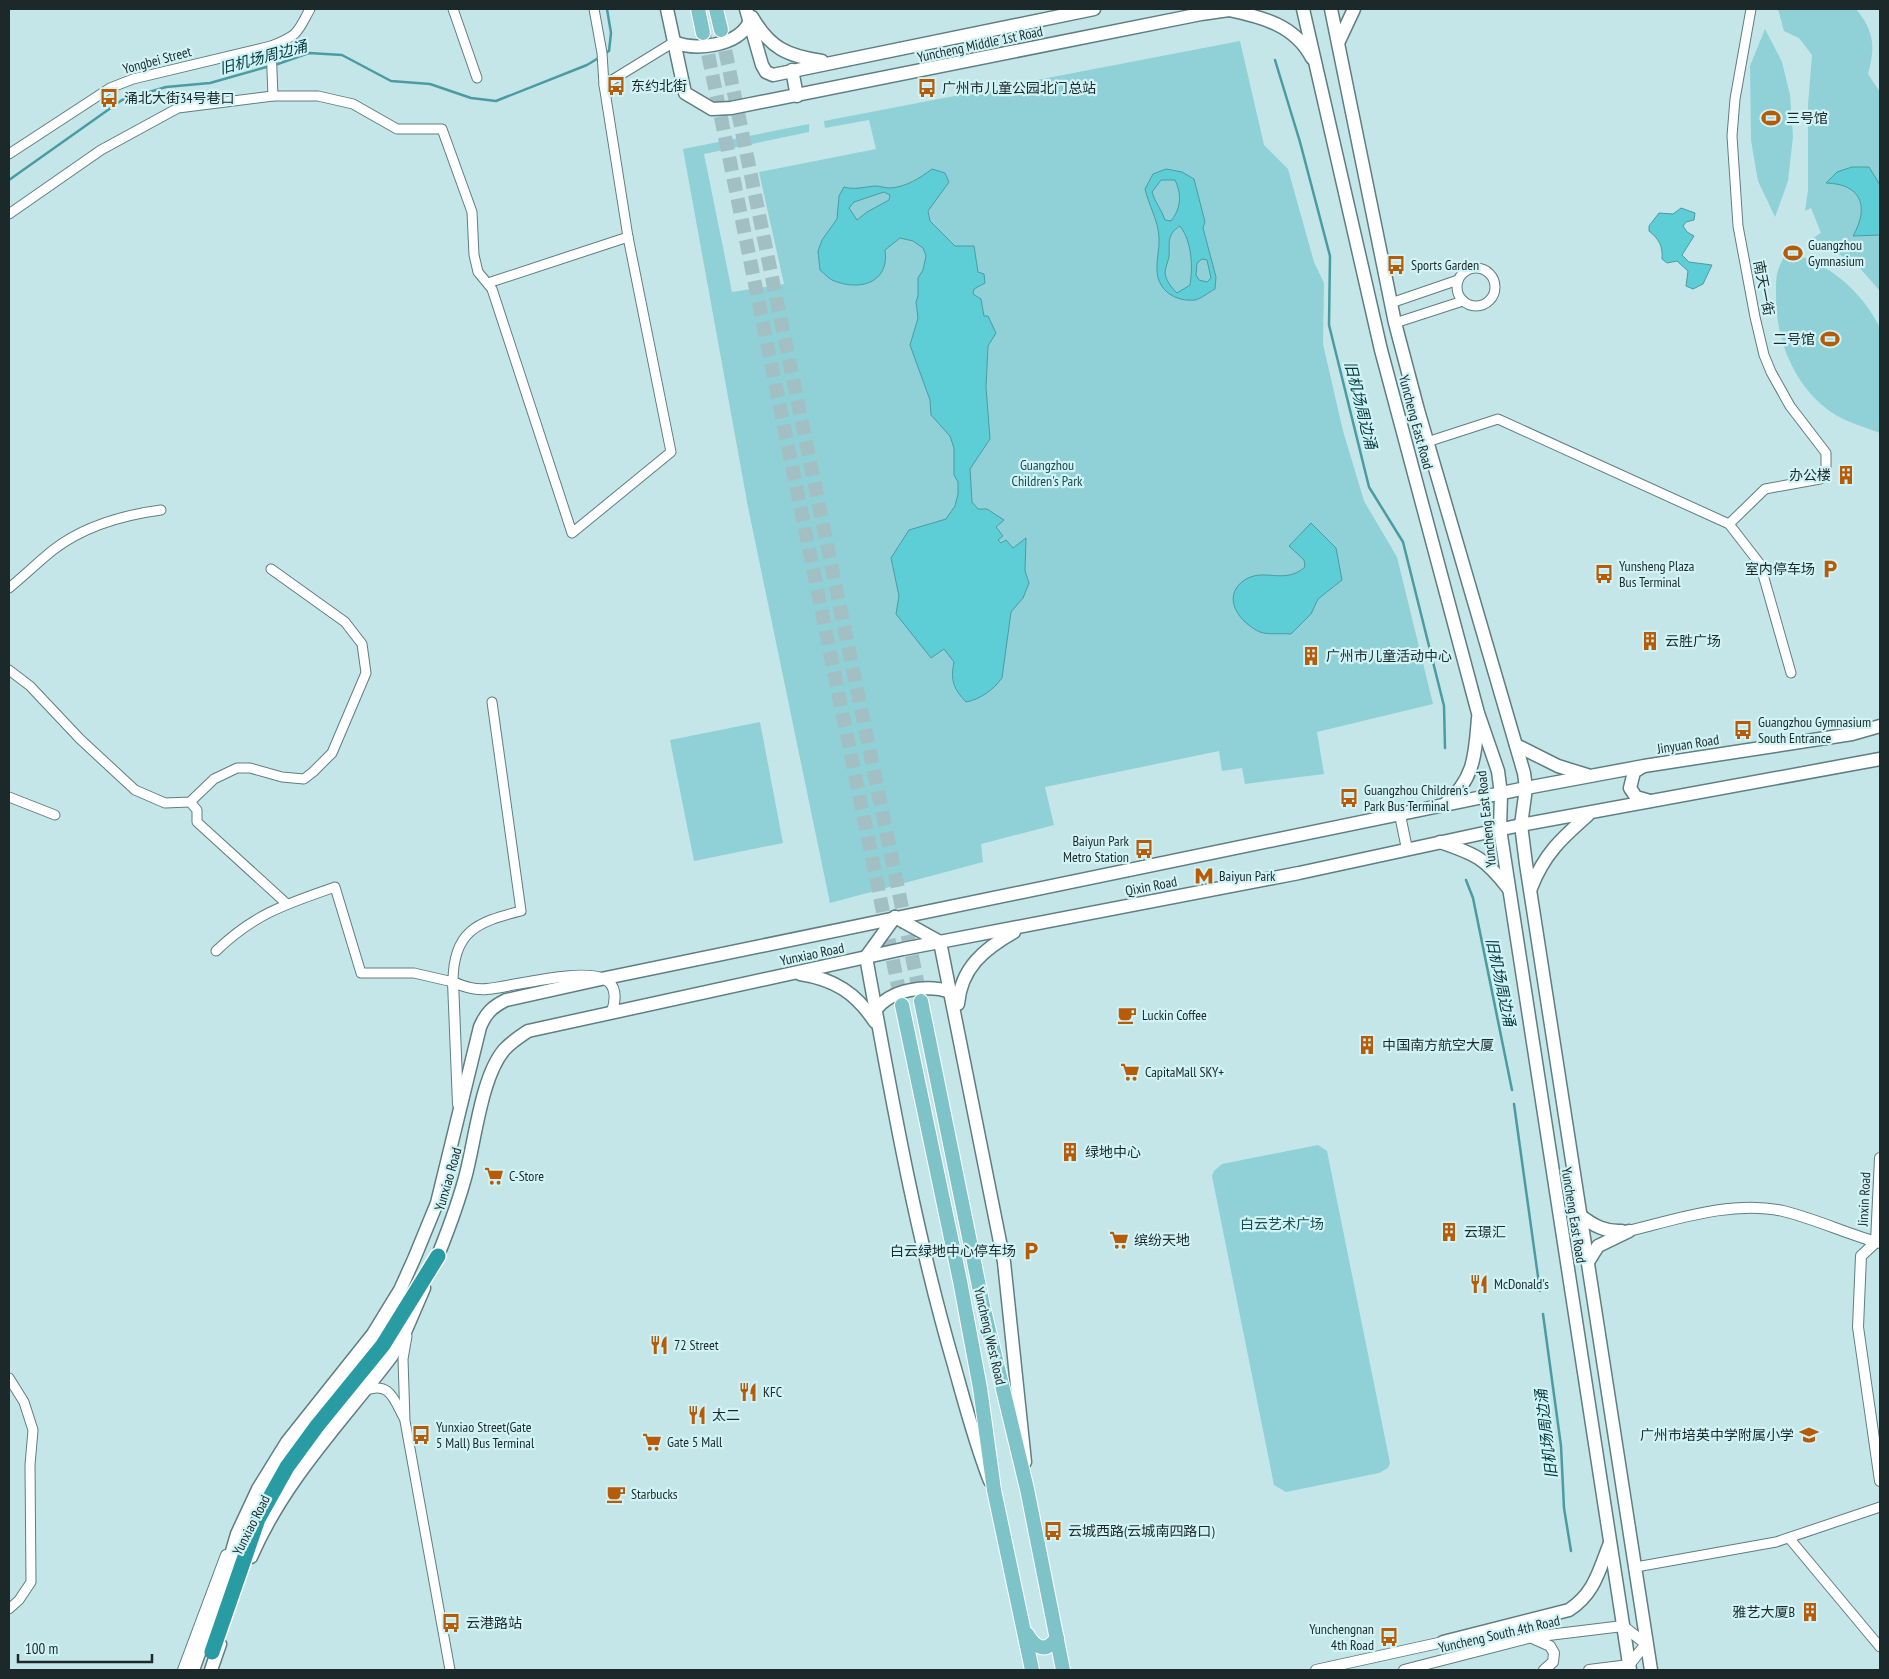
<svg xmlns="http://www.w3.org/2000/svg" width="1889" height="1679" viewBox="0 0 1889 1679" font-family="'PT Sans Narrow','Noto Sans SC',sans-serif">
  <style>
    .green { fill: #8fd1d6 }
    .water { fill: #5dcdd6; stroke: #4a9ca2; fill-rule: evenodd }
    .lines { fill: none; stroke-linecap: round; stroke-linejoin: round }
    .stream { stroke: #4a9ca2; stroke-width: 2.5 }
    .primary-tunnel { stroke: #a2c0c3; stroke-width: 14; stroke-dasharray: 14 7; stroke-linecap: butt }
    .minor-casing { stroke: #5f7e81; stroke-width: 11 }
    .tertiary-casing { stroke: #5f7e81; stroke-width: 12 }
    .secondary-casing { stroke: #5f7e81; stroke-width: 15 }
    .primary-casing { stroke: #fff; stroke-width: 16 }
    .motorway-casing { stroke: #fff; stroke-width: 18 }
    .minor { stroke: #fff; stroke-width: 9 }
    .tertiary { stroke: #fff; stroke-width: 10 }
    .secondary { stroke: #fff; stroke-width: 12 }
    .primary { stroke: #7ec3c8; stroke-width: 14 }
    .motorway { stroke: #289ba3; stroke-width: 15 }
    .motorway-bridge-casing { stroke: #fff; stroke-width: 18; stroke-linecap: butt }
    .motorway-bridge { stroke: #289ba3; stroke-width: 15 }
    .labels { text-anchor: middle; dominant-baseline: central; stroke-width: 4.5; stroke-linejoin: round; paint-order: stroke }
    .street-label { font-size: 14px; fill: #1c292a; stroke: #d1f3f6 }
    .poi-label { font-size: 14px; fill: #1c292a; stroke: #d1f3f6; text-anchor: start }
    .park-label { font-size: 14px; fill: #184b4f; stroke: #d1f3f6 }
    .water-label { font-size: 15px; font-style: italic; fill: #00393d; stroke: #d1f3f6 }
  </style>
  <rect width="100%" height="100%" fill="#c4e6e9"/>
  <g class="green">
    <path d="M1778 9H1856C1875 32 1875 47 1868 74L1880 92V291L1858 266 1813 238 1821 233 1811 208 1805 211 1808 190V105L1812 55 1799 38 1784 31Z"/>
    <polygon points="1765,29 1782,62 1790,95 1793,136 1788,181 1775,217 1758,181 1751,140 1750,66"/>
    <polygon points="1240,41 1264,145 1288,169 1314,262 1324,283 1323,344 1343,431 1364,501 1397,557 1433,704 1317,732 1324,774 1245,784 1242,768 1222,771 1219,751 1045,787 1054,825 981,844 983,862 830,903 748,507 683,149 809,124 809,132 704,154 732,292 784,284 759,172 876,149 869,120 825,128 824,121"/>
    <path d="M1786 252C1827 261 1862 291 1880 328V433C1864 427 1846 422 1831 412 1793 385 1775 338 1776 293 1776 287 1776 279 1777 274 1779 266 1783 259 1786 252Z"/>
    <polygon points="760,722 783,843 694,861 670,740"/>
    <polygon points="1318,1145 1327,1151 1390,1463 1388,1468 1379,1473 1286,1492 1274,1485 1212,1176 1214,1171 1222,1164"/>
  </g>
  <g class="water">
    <path d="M1852 167H1869L1880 185V235L1853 236C1870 206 1861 184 1826 183L1837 172Z"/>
    <path d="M932 169 945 173 949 182 928 211 930 221 955 246H974L978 272 984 274 985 283 974 289 973 294 981 299 984 316H988L996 333 988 346 986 387 990 439 970 469 972 502 978 509H987L1004 520 996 527 1003 536 998 540 1001 543 1006 540 1013 548 1026 538 1025 571 1029 583 1023 598 1011 612 1002 678C993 690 981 699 966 702 954 689 950 681 954 662L944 649 931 658 896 614 899 596 891 558 909 530 946 519 955 506 958 494V482L954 475V448L950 436 931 415 930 400 910 345 918 318 916 302 918 296V278L923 270 926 256 923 248 913 241 900 238 885 250C890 283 859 292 832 280 828 278 824 273 820 270L818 251 822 240 837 219 839 196 844 187C854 190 864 187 875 186 880 186 885 188 890 188 906 187 920 178 932 169ZM884 192 890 195 889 200 867 212 857 220 849 208 854 202Z"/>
    <path d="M1166 169 1182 172 1194 179 1205 222 1203 228 1216 277 1215 289C1209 292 1201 299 1195 300 1176 302 1158 291 1157 271 1156 260 1160 248 1159 237 1158 220 1149 206 1145 189L1153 174ZM1161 180H1175C1182 195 1181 208 1171 221L1165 220C1162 210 1155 203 1152 192ZM1180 226C1192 242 1193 266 1190 285L1177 293C1172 288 1166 281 1165 273 1165 268 1168 262 1169 257 1170 243 1166 235 1180 226ZM1202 259 1207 260 1211 278 1207 282 1199 280 1196 275 1197 263Z"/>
    <path d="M1681 208 1695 213 1694 220 1686 222 1683 226 1687 232 1694 236 1682 255 1689 262 1712 265 1703 284 1693 289 1686 286 1688 271 1677 261 1667 263 1662 259C1663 246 1659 239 1649 231V226L1659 213 1673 214Z"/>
    <path d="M1311 523 1336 548 1342 580 1318 599 1311 614 1291 634C1281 633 1268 635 1260 632 1240 623 1221 598 1243 581 1264 566 1283 586 1305 567L1304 560 1289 546Z"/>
  </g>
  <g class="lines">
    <g class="stream">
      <polyline points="604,54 609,51 611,33 607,9"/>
      <polyline points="1275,60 1300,142 1330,256 1329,325 1369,487 1403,542 1444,706 1445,748"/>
      <polyline points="275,65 309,53 342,55 391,81 430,84 471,98 496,101 587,65 600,57"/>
      <polyline points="9,180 122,100 166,87 210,83 270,66"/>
      <polyline points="1466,880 1473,898 1512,1090"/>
      <polyline points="1514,1104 1540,1291"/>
      <polyline points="1543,1314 1561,1446 1564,1508 1571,1551"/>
    </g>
    <g class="primary-tunnel">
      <polyline points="721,30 921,1000"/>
      <polyline points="704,34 902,1005"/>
    </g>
    <g class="minor-casing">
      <g id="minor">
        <polyline points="453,9 477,78"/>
        <polyline points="594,9 602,53 604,85 674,42"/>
        <polyline points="271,46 273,96"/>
        <path d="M9 154 110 88 133 79 271 46C299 35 297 33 310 9"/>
        <polyline points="9,214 101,150 178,108 273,96 318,96 353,104 397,129 442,129 472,212 474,255 478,272 492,289 572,533 671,452 628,237 604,85"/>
        <circle cx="1476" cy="287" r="19"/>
        <polyline points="488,283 628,237"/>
        <polyline points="1391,303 1458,280"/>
        <polyline points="1395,323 1463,301"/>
        <polyline points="1427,442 1498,419 1729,524 1760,564 1791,673"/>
        <polyline points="1729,524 1765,489 1820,479 1826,468 1826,453 1790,406 1771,372 1764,355 1755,317 1738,226 1732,136 1735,99 1751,9"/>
        <path d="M9 588C24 576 38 562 53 550 84 526 123 515 161 510"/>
        <polyline points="9,670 30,686 80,739 135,790 165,803 190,802 214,779 237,768 250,768 282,777 304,779 313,772 332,753 366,673 362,644 345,622 271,569"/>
        <polyline points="9,797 55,815"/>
        <polyline points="190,802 197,810 197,822 287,904"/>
        <path d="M216 951C254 914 286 904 335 887L361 973H414L453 982C453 932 476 922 521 911L492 702"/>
        <polyline points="407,1336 403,1359 405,1421 450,1670"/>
        <polyline points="9,1378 24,1402 33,1430 30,1465 31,1582 19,1600 9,1609"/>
        <path d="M364 1391C390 1380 394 1400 404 1418"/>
        <polyline points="1789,1538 1880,1647"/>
        <polyline points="1636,1567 1776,1542 1880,1507"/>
      </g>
    </g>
    <g class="tertiary-casing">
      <g id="tertiary">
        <polyline points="1400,815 1407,849"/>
        <path d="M458 1104 453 982C465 987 474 990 487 989 511 987 590 965 609 982 617 990 615 1002 612 1011"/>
        <path d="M1629 1231C1677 1219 1733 1200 1783 1211 1816 1219 1847 1234 1880 1243"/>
        <polyline points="1876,1242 1861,1256 1858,1327 1880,1481"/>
        <polyline points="1876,1242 1880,1158"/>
        <polyline points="1532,1638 1550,1646 1554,1653 1553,1662 1544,1670"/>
        <polyline points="183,1670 226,1555"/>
        <polyline points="1316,1670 1443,1642 1508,1639"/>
        <polyline points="1404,1670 1532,1637 1623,1626 1646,1644 1629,1665 1589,1670"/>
      </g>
    </g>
    <g class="secondary-casing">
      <g id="secondary">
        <polyline points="667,9 685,93 712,109 731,108 1201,14 1236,9"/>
        <polyline points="746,9 762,65 766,72 773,75 1094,9"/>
        <polyline points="1303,9 1381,350 1478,713 1498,771 1501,794 1500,829 1630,1670"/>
        <polyline points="1331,9 1395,323 1418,410 1524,773 1526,788 1521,825 1526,864 1651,1670"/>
        <path d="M1229 10C1262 17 1295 25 1312 58"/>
        <path d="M752 17C770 48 787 56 822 61"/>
        <polyline points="1339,41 1354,9"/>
        <path d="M674 42C696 51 737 46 749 23"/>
        <polyline points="792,70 797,96"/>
        <polyline points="1516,745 1558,766 1587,775"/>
        <polyline points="1642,767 1634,772 1630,788 1636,797 1650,801"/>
        <path d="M1444 805C1475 779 1475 755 1478 718"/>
        <path d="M1440 842C1475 854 1485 858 1508 888"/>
        <path d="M1531 888C1544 854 1562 838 1588 815"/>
        <polyline points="895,917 940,942 1004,1262 1025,1462"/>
        <path d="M895 917 866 957C891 1094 915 1232 954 1365 965 1404 975 1443 990 1481"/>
        <path d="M800 974C834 979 856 993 875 1022"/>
        <path d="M958 1004C961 968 984 949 1014 932"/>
        <path d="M875 1011C890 989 927 984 951 992"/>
        <path d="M1581 1216C1594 1226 1606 1232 1622 1231"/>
        <polyline points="1588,1262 1598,1246 1629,1231"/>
        <path d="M434 1265C446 1236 457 1207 465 1178 475 1142 481 1077 504 1050 511 1042 519 1037 528 1031L903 949 1299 873 1521 825 1880 759"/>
        <path d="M251 1557C285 1479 340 1424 391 1357L402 1339 424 1288"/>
        <path d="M1443 1642 1569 1610C1595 1593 1599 1570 1610 1543"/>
        <path d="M193 1670 217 1603 237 1534 258 1489 287 1442 373 1334 400 1290 414 1259 437 1203 480 1027C486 1013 492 1007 506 1000L601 979 1526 788 1644 766 1852 734 1880 726"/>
        <polyline points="211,1670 220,1644"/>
      </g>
    </g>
    <g class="primary-casing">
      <g id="primary">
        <polyline points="698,9 703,33"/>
        <polyline points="716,9 721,30"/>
        <polyline points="921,1001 983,1306 1027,1489 1063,1670"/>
        <polyline points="902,1005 960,1281 980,1388 994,1490 1032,1670"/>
        <path d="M1027 1634C1036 1649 1046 1653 1057 1638"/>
      </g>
    </g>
    <g class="motorway-casing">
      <polyline id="motorway" points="317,1426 383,1345 438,1256"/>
    </g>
    <use href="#minor" class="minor"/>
    <use href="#tertiary" class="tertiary"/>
    <use href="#secondary" class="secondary"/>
    <use href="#primary" class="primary"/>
    <use href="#motorway" class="motorway"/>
    <g class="motorway-bridge-casing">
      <polyline id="motorway-bridge" points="212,1652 258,1519 287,1467 317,1426"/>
    </g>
    <use href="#motorway-bridge" class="motorway-bridge"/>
  </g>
  <defs>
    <g id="bus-bare" transform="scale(1.5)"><path d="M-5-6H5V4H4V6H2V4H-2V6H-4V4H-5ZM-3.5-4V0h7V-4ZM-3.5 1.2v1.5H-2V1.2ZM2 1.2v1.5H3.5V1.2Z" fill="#b85b07" stroke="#d1f3f6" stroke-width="2.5" paint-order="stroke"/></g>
    <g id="stadium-bare" transform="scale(1.5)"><path d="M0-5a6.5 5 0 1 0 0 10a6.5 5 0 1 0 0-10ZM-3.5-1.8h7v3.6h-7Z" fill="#b85b07" stroke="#d1f3f6" stroke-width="2.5" paint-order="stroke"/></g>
    <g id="building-bare" transform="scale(1.5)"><path d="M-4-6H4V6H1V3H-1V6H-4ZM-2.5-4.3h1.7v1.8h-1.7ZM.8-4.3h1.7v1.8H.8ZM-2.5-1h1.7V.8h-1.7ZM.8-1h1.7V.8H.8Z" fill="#b85b07" stroke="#d1f3f6" stroke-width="2.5" paint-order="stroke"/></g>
    <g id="parking-bare" transform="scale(1.5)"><path d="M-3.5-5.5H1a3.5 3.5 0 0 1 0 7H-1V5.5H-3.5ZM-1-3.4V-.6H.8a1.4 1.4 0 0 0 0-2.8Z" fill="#b85b07" stroke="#d1f3f6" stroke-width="2.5" paint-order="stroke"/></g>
    <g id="metro-bare" transform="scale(1.5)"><path d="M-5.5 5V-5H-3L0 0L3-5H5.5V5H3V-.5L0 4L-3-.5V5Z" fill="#b85b07" stroke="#d1f3f6" stroke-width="2.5" paint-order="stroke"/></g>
    <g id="cafe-bare" transform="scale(1.5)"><path d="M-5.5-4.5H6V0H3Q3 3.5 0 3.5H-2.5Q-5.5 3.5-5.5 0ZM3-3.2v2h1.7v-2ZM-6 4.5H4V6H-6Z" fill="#b85b07" stroke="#d1f3f6" stroke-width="2.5" paint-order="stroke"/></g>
    <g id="supermarket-bare" transform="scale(1.5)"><path d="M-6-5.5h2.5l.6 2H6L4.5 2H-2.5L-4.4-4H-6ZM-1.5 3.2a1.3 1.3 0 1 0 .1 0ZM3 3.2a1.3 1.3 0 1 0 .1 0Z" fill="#b85b07" stroke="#d1f3f6" stroke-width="2.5" paint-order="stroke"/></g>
    <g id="restaurant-bare" transform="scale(1.5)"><path d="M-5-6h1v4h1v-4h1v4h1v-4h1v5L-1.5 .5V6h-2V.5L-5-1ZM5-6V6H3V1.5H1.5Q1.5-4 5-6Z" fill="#b85b07" stroke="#d1f3f6" stroke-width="2.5" paint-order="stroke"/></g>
    <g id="school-bare" transform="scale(1.5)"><path d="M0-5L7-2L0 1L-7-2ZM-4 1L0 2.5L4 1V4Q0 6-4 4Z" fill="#b85b07" stroke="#d1f3f6" stroke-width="2.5" paint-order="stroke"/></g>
  </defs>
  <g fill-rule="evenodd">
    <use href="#bus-bare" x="616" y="86"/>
    <use href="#bus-bare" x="927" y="88"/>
    <use href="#bus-bare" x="109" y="98"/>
    <use href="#stadium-bare" x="1771" y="118"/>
    <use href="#stadium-bare" x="1793" y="253"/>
    <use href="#bus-bare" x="1396" y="265"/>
    <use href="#stadium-bare" x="1830" y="339"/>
    <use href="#building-bare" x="1846" y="475"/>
    <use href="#parking-bare" x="1830" y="569"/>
    <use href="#bus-bare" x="1604" y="574"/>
    <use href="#building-bare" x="1650" y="641"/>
    <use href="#building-bare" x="1311" y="656"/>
    <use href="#bus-bare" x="1743" y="730"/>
    <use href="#bus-bare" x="1349" y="798"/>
    <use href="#bus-bare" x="1144" y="849"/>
    <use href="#metro-bare" x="1204" y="876"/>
    <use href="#cafe-bare" x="1127" y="1015"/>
    <use href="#building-bare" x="1367" y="1045"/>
    <use href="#supermarket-bare" x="1130" y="1072"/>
    <use href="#building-bare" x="1070" y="1152"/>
    <use href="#supermarket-bare" x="494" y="1176"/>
    <use href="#building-bare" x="1449" y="1232"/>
    <use href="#supermarket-bare" x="1119" y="1240"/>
    <use href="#parking-bare" x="1031" y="1251"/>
    <use href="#restaurant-bare" x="1479" y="1284"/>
    <use href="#restaurant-bare" x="659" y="1345"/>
    <use href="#restaurant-bare" x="748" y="1392"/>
    <use href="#restaurant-bare" x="697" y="1415"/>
    <use href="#bus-bare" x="421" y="1435"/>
    <use href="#school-bare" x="1809" y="1435"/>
    <use href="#supermarket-bare" x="652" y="1442"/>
    <use href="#cafe-bare" x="616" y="1494"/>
    <use href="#bus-bare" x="1053" y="1531"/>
    <use href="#building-bare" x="1810" y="1612"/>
    <use href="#bus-bare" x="451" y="1623"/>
    <use href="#bus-bare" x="1389" y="1637"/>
  </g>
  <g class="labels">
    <g class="street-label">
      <text transform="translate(980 44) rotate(-12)">Yuncheng Middle 1st Road</text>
      <text transform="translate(157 60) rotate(-15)">Yongbei Street</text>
      <text transform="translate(1764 288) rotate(79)">南天一街</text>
      <text transform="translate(1416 422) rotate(75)">Yuncheng East Road</text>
      <text transform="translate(1688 744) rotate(-9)">Jinyuan Road</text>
      <text transform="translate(1486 819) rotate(-96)">Yuncheng East Road</text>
      <text transform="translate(1151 886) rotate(-11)">Qixin Road</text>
      <text transform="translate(812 954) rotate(-12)">Yunxiao Road</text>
      <text transform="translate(448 1179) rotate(-74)">Yunxiao Road</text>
      <text transform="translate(1864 1199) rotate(-87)">Jinxin Road</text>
      <text transform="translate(1574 1215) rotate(81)">Yuncheng East Road</text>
      <text transform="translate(990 1336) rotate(77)">Yuncheng West Road</text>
      <text transform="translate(251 1525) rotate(-63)">Yunxiao Road</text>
      <text transform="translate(1499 1634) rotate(-13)">Yuncheng South 4th Road</text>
    </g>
    <g class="poi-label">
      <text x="631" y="86">东约北街</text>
      <text x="942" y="88">广州市儿童公园北门总站</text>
      <text x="124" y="98">涌北大街34号巷口</text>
      <text x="1786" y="118">三号馆</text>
      <text x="1808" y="245">Guangzhou<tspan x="1808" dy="16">Gymnasium</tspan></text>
      <text x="1411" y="265">Sports Garden</text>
      <text x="1815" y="339" text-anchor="end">二号馆</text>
      <text x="1831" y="475" text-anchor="end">办公楼</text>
      <text x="1619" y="566">Yunsheng Plaza<tspan x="1619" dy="16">Bus Terminal</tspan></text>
      <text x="1815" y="569" text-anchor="end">室内停车场</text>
      <text x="1665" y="641">云胜广场</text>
      <text x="1326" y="656">广州市儿童活动中心</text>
      <text x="1758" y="722">Guangzhou Gymnasium<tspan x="1758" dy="16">South Entrance</tspan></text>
      <text x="1364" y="790">Guangzhou Children's<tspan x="1364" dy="16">Park Bus Terminal</tspan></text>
      <text x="1129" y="841" text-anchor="end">Baiyun Park<tspan x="1129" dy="16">Metro Station</tspan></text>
      <text x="1219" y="876">Baiyun Park</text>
      <text x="1142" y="1015">Luckin Coffee</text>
      <text x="1382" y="1045">中国南方航空大厦</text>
      <text x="1145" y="1072">CapitaMall SKY+</text>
      <text x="1085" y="1152">绿地中心</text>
      <text x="509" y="1176">C-Store</text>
      <text x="1464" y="1232">云璟汇</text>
      <text x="1134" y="1240">缤纷天地</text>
      <text x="1016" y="1251" text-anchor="end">白云绿地中心停车场</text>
      <text x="1494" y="1284">McDonald's</text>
      <text x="674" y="1345">72 Street</text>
      <text x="763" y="1392">KFC</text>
      <text x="712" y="1415">太二</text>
      <text x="436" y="1427">Yunxiao Street(Gate<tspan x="436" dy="16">5 Mall) Bus Terminal</tspan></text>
      <text x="1794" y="1435" text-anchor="end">广州市培英中学附属小学</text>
      <text x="667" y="1442">Gate 5 Mall</text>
      <text x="631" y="1494">Starbucks</text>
      <text x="1068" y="1531">云城西路(云城南四路口)</text>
      <text x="1795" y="1612" text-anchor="end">雅艺大厦B</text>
      <text x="466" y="1623">云港路站</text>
      <text x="1374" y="1629" text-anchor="end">Yunchengnan<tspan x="1374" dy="16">4th Road</tspan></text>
    </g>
    <g class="park-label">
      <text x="1047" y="465">Guangzhou<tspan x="1047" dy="16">Children's Park</tspan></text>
      <text x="1282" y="1224">白云艺术广场</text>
    </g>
    <g class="water-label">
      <text transform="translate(263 57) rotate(-15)">旧机场周边涌</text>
      <text transform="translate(1361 405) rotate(76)">旧机场周边涌</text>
      <text transform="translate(1501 982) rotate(78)">旧机场周边涌</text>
      <text transform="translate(1546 1434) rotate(-97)">旧机场周边涌</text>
    </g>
  </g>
  <rect width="1889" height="1679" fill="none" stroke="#1c292a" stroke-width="20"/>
  <path d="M18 1654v8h134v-8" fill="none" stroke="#1c292a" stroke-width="2.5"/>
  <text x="25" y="1654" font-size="15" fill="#1c292a" stroke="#d1f3f6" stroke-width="4" paint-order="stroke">100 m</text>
</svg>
